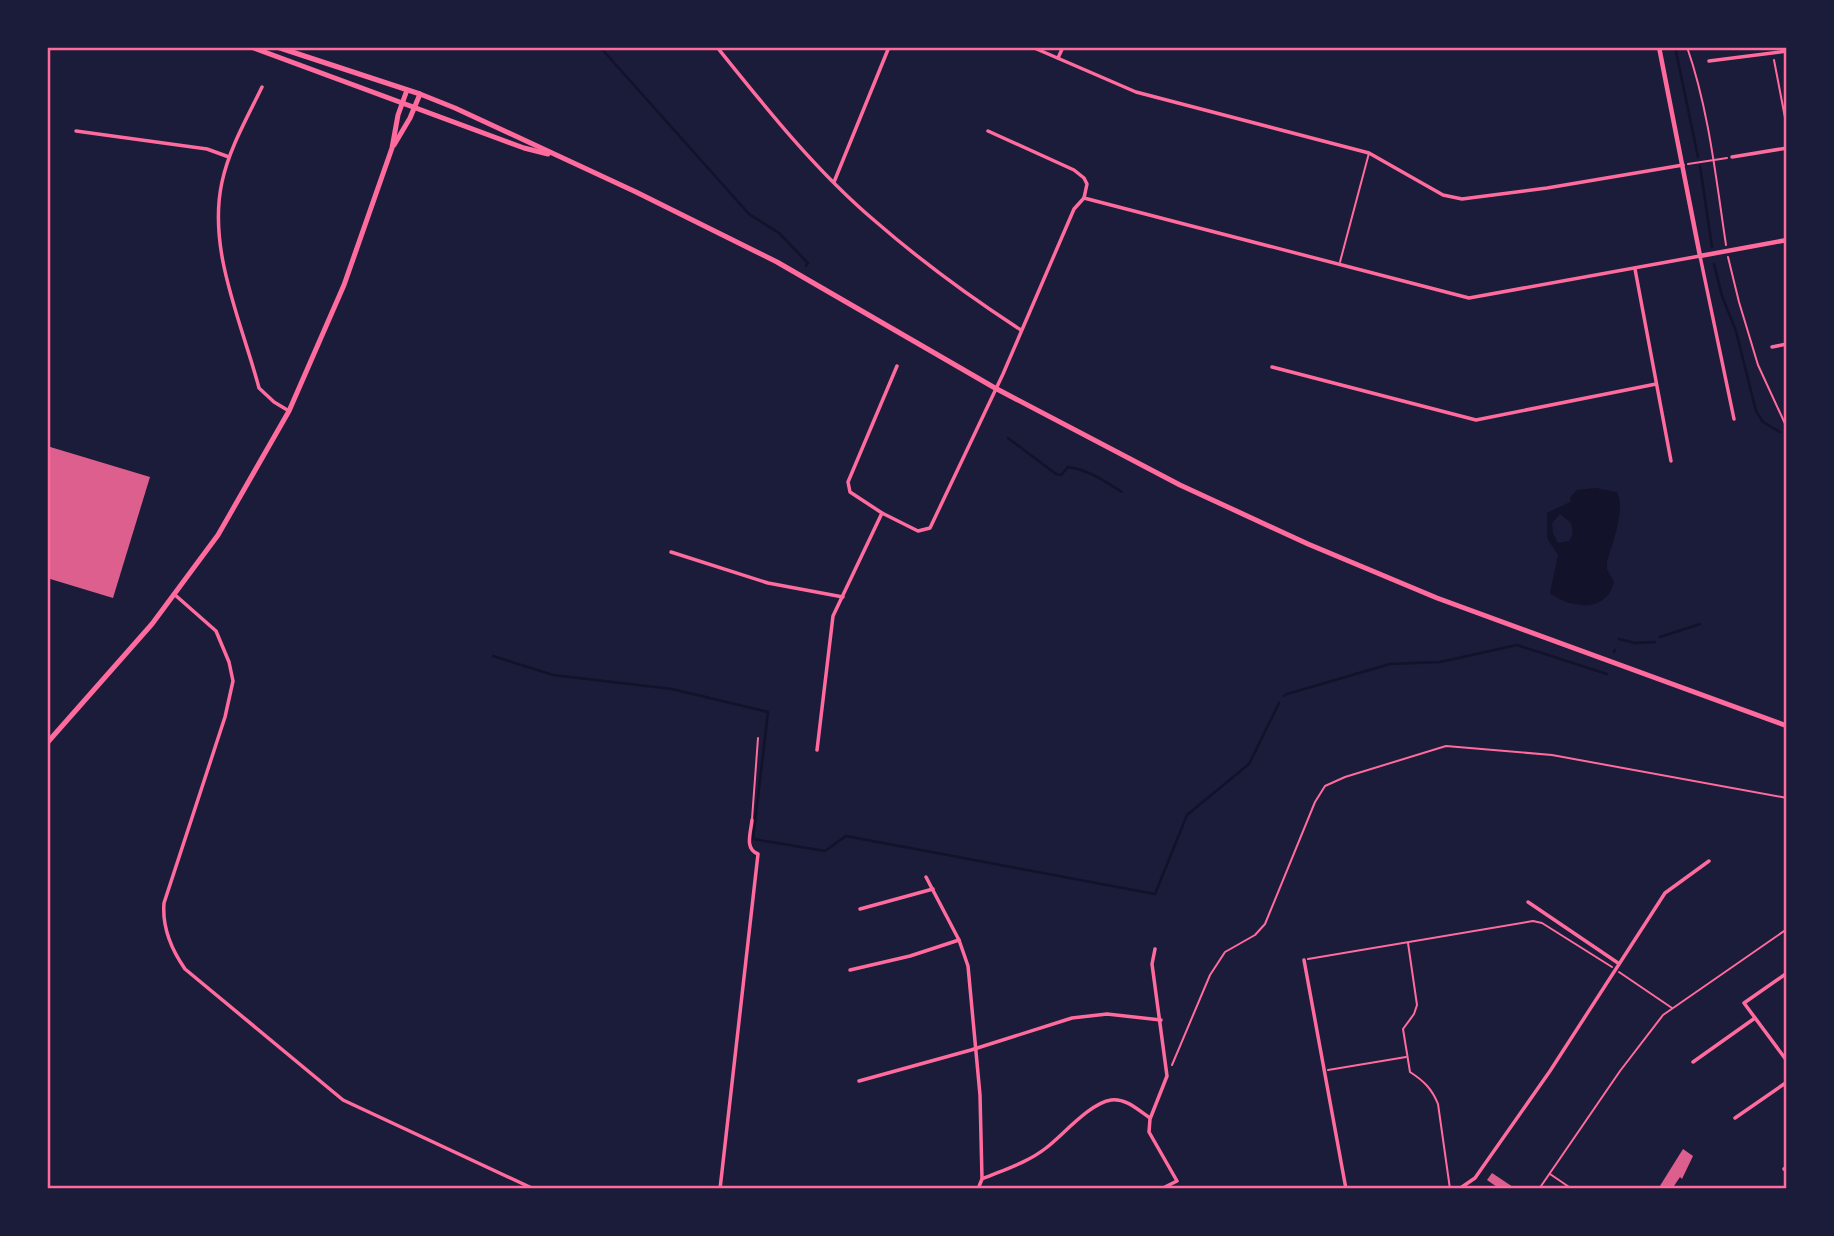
<svg xmlns="http://www.w3.org/2000/svg" width="1834" height="1236" viewBox="0 0 1834 1236" font-family="'Playfair Display',serif">
  <style>
    .water { fill: #12122b; fill-rule: evenodd }
    .lines { fill: none; stroke-linecap: round; stroke-linejoin: round }
    .stream { stroke: #12122b; stroke-width: 2.5 }
    .building { fill: #dd5f8e }
    .path { stroke: #ff6b9d; stroke-width: 2 }
    .service { stroke: #ff6b9d; stroke-width: 2 }
    .minor { stroke: #ff6b9d; stroke-width: 3.5 }
    .tertiary { stroke: #ff6b9d; stroke-width: 4.5 }
    .primary { stroke: #ff6b9d; stroke-width: 5 }
    .neatline { fill: none; stroke: #ff6b9d; stroke-width: 2.5 }
  </style>
  <rect width="100%" height="100%" fill="#1b1b3a"/>
  <path class="water" d="M1596 488 1617 492C1626 509 1612 544 1607 562V569L1614 582C1607 613 1571 609 1550 593L1558 555 1547 538V513L1570 502 1571 496 1577 490ZM1560 514 1571 523 1573 534 1569 541 1558 543 1553 533 1552 523Z"/>
  <g class="lines">
    <g class="stream">
      <polyline points="600,47 749,214 779,233 808,263 806,266"/>
      <polyline points="1675,47 1698,157"/>
      <polyline points="1700,166 1712,247"/>
      <polyline points="1714,264 1722,296 1736,331 1756,411 1763,422 1780,432"/>
      <path d="M1008 438 1056 474 1061 475 1068 467C1089 470 1104 481 1122 492"/>
      <polyline points="1660,637 1700,624"/>
      <polyline points="1619,639 1635,643 1655,642"/>
      <polyline points="1614,652 1615,650"/>
      <polyline points="493,656 553,675 672,689 768,712 753,839 825,851 846,836 1155,894 1187,815 1249,764 1279,703"/>
      <polyline points="1284,696 1287,694 1390,664 1440,662 1517,645 1607,674"/>
    </g>
  </g>
  <g class="building">
    <polygon points="47,446 150,477 113,598 47,578"/>
    <polygon points="1683,1149 1693,1156 1682,1179 1680,1177 1672,1189 1658,1189"/>
    <polygon points="1492,1173 1516,1189 1500,1189 1487,1180"/>
  </g>
  <g class="lines">
    <g class="path">
      <path d="M1687 47C1709 110 1716 179 1726 245"/>
      <polyline points="1774,60 1787,128"/>
      <polyline points="1688,164 1727,158"/>
      <polyline points="1728,257 1739,302 1758,365 1787,428"/>
      <path d="M1408 943 1417 1005 1414 1014 1403 1029 1410 1072C1424 1081 1432 1089 1438 1104L1450 1189"/>
      <polyline points="1308,959 1533,921 1542,923 1612,967"/>
      <polyline points="1619,972 1672,1008"/>
      <polyline points="1172,1065 1210,975 1225,952 1255,935 1265,924 1315,802 1325,786 1345,777 1446,746 1552,755 1787,798"/>
      <polyline points="1328,1070 1406,1057"/>
      <polyline points="1550,1174 1572,1189"/>
      <polyline points="1539,1189 1620,1071 1663,1015 1787,929"/>
    </g>
    <g class="service">
      <polyline points="1340,262 1369,153"/>
      <polyline points="752,819 758,738"/>
    </g>
    <g class="minor">
      <path d="M717 47C766 108 816 171 875 221 921 261 970 297 1021 330"/>
      <polyline points="1032,47 1136,92 1369,153 1443,195 1462,199 1547,188 1683,165"/>
      <polyline points="1058,58 1063,47"/>
      <polyline points="1709,61 1787,51"/>
      <path d="M262 87C247 118 229 149 222 182 207 250 242 323 259 388L274 402 289 411"/>
      <polyline points="76,131 207,149 229,157"/>
      <polyline points="988,131 1074,170 1084,178 1087,184 1084,198"/>
      <polyline points="1732,157 1787,148"/>
      <polyline points="834,182 889,47"/>
      <polyline points="1084,198 1469,298 1700,256 1734,419"/>
      <polyline points="1635,269 1671,461"/>
      <polyline points="1772,347 1787,344"/>
      <polyline points="1272,367 1476,420 1656,384"/>
      <polyline points="882,513 850,492 848,482 897,366"/>
      <polyline points="671,552 768,583 843,597"/>
      <path d="M174 594 216 631 229 662 233 681 225 717 164 903C162 927 171 949 185 969L343 1100 534 1189"/>
      <polyline points="817,750 833,616 882,513 918,531 930,528 1003,374 1074,209 1084,198"/>
      <polyline points="926,877 959,940 968,966 980,1095 982,1179"/>
      <polyline points="1528,902 1618,963"/>
      <polyline points="860,909 933,889"/>
      <polyline points="1155,949 1152,964 1167,1076 1150,1119 1149,1132 1177,1181 1161,1189"/>
      <polyline points="1304,960 1346,1189"/>
      <polyline points="850,970 910,956 959,940"/>
      <polyline points="1787,973 1744,1003 1787,1061"/>
      <polyline points="1693,1062 1755,1018"/>
      <polyline points="859,1081 971,1050 1072,1018 1107,1014 1161,1020"/>
      <polyline points="1735,1118 1787,1082"/>
      <polyline points="1784,1169 1787,1167"/>
      <path d="M720 1189 758 854C744 849 751 832 752 820"/>
      <path d="M978 1189 982 1179C1003 1170 1027 1163 1046 1148 1063 1135 1090 1103 1111 1100 1126 1098 1138 1110 1150 1118"/>
      <polyline points="1459,1189 1475,1178 1550,1071 1665,893 1709,861"/>
    </g>
    <polyline class="tertiary" points="1659,47 1700,256 1787,240"/>
    <g class="primary">
      <polyline points="251,47 524,148 548,154"/>
      <polyline points="277,47 420,94 455,108 636,192 777,262 995,388 1180,485 1308,544 1437,598 1787,726"/>
      <polyline points="394,145 410,118 420,94"/>
      <polyline points="47,743 152,624 218,535 289,411 344,285 392,148 398,115 407,90"/>
    </g>
  </g>
  <rect width="1834" height="1236" fill="none" stroke="#1b1b3a" stroke-width="98"/>
  <rect x="49" y="49" width="1736" height="1138" class="neatline"/>
</svg>
